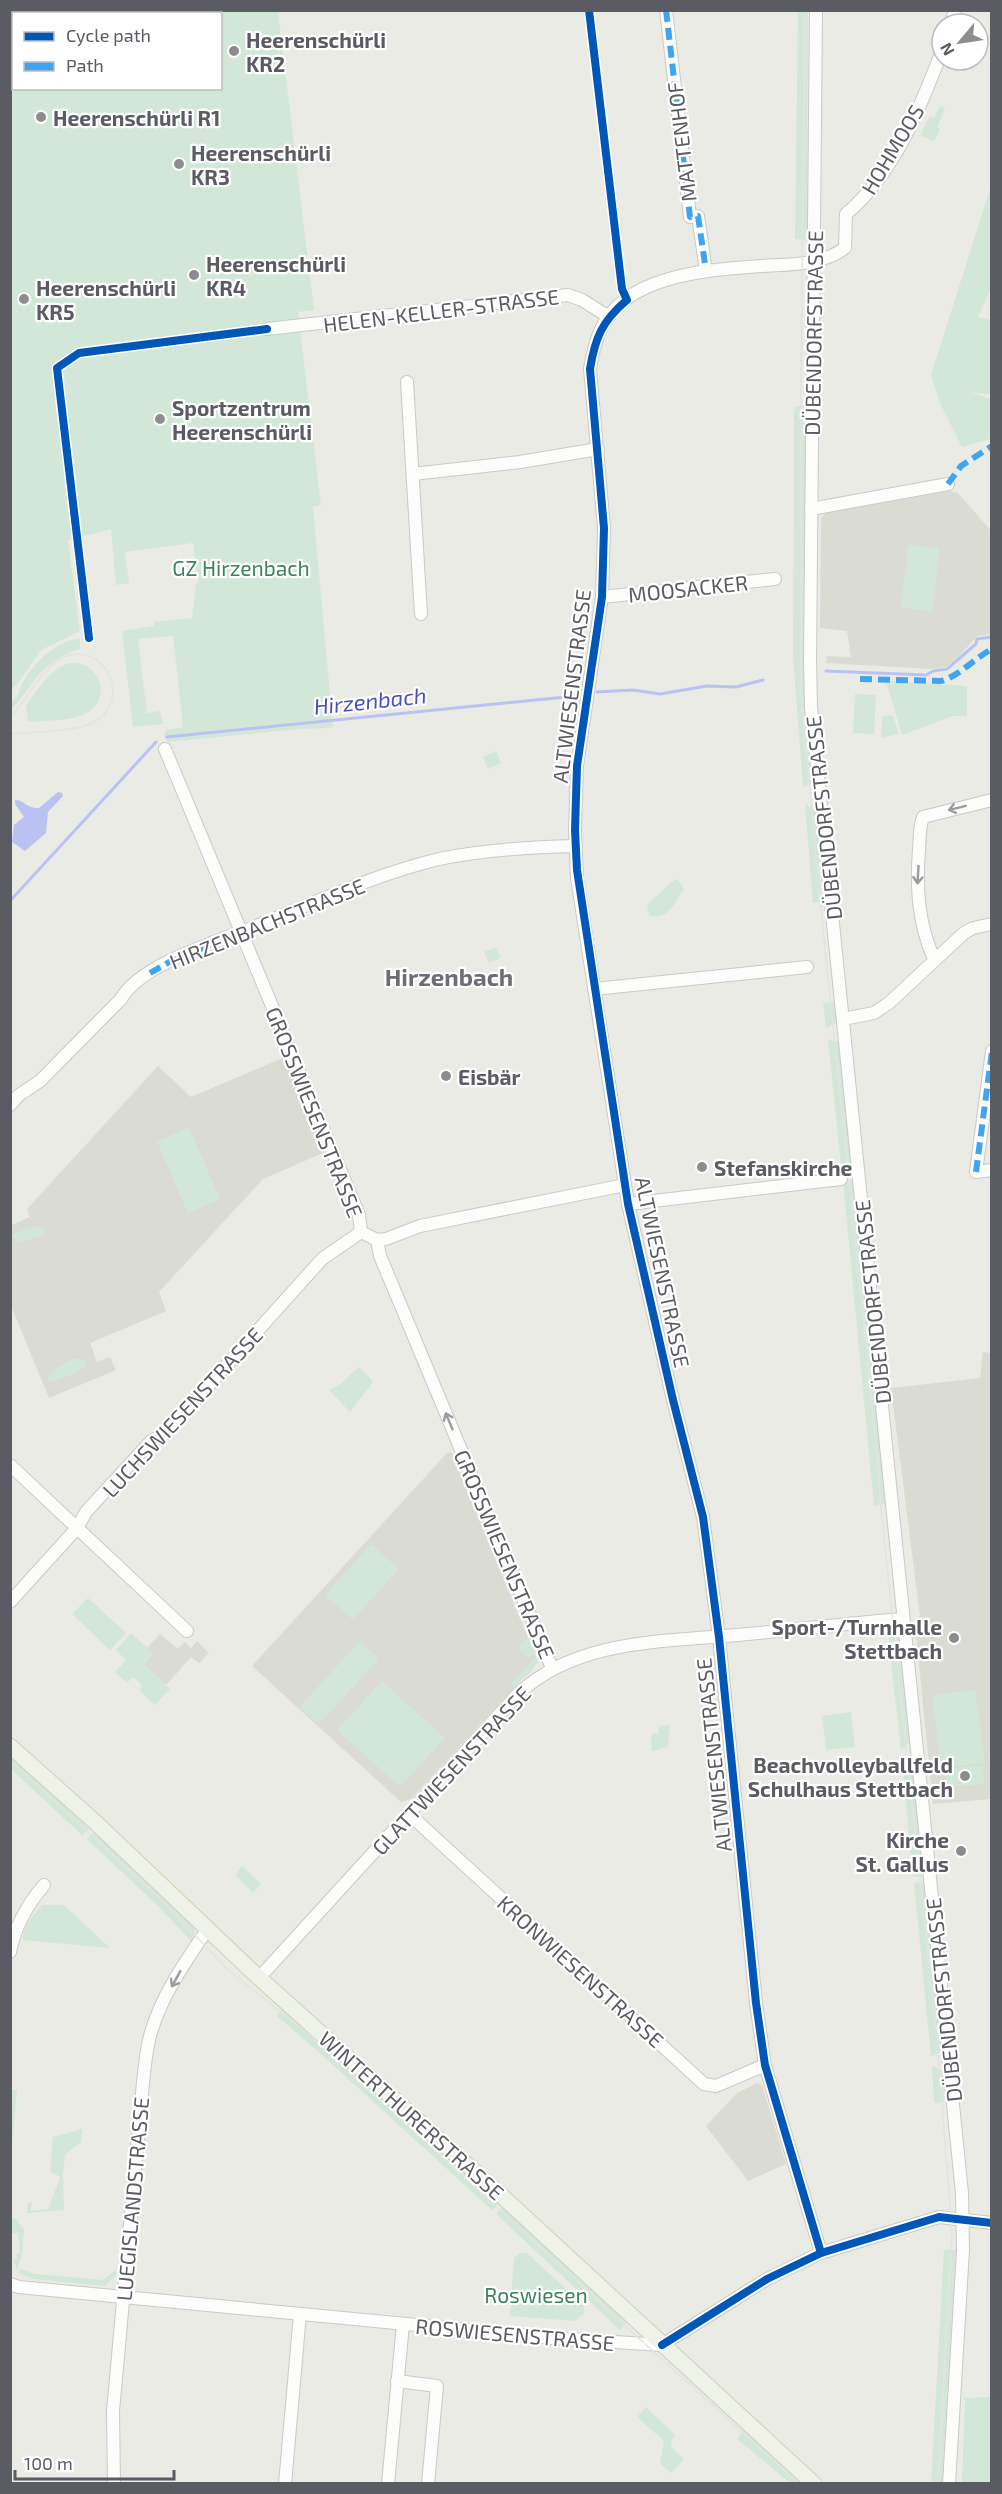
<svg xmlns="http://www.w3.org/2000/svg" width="1002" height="2494" viewBox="0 0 1002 2494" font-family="'Exo 2',sans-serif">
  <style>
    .education { fill: #dadbd3 }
    .green { fill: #d3e7d9 }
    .water { fill: #bac2f4 }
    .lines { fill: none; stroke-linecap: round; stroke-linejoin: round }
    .stream { stroke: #bac2f4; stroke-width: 3 }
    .minor-casing { stroke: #c9c9c9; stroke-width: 14 }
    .major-casing { stroke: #ced2b4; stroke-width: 17 }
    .minor { stroke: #fcfcfb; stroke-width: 12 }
    .major { stroke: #eff2e8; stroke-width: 15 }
    .tram { stroke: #e3e3e2; stroke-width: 1.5 }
    .quiet { stroke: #40a5ee; stroke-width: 6; stroke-dasharray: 12 6; stroke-linecap: butt }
    .cycleway-casing { stroke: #fff; stroke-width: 11 }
    .cycleway { stroke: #0057b8; stroke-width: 8 }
    .oneway { stroke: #9b9ba0 }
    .poi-dot { fill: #8d8d90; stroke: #fff; stroke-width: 2 }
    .labels { text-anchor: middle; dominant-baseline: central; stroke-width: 4.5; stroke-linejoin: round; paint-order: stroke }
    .poi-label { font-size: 21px; font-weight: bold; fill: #5b5b63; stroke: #fff; text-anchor: start }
    .street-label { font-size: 21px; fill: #5b5b63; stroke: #fff }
    .park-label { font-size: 21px; fill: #39845c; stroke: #fff }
    .water-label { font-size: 22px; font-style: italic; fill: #4850be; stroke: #fff }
    .quarter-label { font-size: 24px; font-weight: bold; fill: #6c6d75; stroke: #fff }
  </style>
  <rect width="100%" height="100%" fill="#eaebe5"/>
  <g class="education">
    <polygon points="950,491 958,493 991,531 991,634 977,636 962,653 946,667 930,669 826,663 827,656 851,657 847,631 820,628 821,518 826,513"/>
    <polygon points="285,1057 325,1152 263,1179 159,1292 166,1311 90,1343 97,1362 110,1357 116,1370 49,1398 11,1306 10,1226 30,1217 27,1209 158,1066 191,1097"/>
    <polygon points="983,1352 991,1353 991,1799 933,1804 916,1634 917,1617 920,1616 891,1388 980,1378"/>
    <polygon points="448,1452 452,1453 538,1662 411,1799 401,1802 252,1666"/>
    <polygon points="160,1634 178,1649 185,1642 191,1648 197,1641 209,1653 199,1663 191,1657 166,1685 144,1664 153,1654 147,1648"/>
    <polygon points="757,2083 762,2085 786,2164 748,2181 706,2126 737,2093"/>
  </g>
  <g class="green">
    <polygon points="179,10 278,11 314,310 298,312 321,505 313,507 333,728 299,729 167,742 164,735 167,730 183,727 173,636 138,639 147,713 160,711 163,724 133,727 122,631 154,626 154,622 192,618 196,583 198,582 193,543 125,552 129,583 116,585 111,529 68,540 80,631 41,650 18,683 11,689 10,31 13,31 14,88 220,88 220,14 154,13"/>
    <polygon points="10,11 11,10 117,11 89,14 14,14 13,22 11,22"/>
    <polygon points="798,11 808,11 807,233 805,233 805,240 795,239"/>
    <polygon points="940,106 945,109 937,127 940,129 934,142 920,135 930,116 934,118"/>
    <polygon points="991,186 991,288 978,317 991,320 991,395 971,392 991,399 991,439 962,447 940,403 931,375"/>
    <polygon points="803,406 806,411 803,656 812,783 803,787 793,656 794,407"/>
    <polygon points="908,545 939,548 933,611 901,608"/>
    <path d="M80 638V649C40 661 36 683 11 710V700H14C20 694 19 689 23 682 35 662 55 642 80 638Z"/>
    <path d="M69 663C97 659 114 696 88 712 73 722 45 720 28 722L26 705C38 689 49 670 69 663Z"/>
    <polygon points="886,681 967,686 967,716 953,716 902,735"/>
    <polygon points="855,694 876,695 874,734 853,733"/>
    <polygon points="893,715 899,734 881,738 882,716"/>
    <polygon points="496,751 501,763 488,769 483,757"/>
    <polygon points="805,804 815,810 822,902 813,903"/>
    <path d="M675 879 679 881 684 889C674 901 672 919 650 916L647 905Z"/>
    <polygon points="496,947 501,958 489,963 484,952"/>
    <polygon points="836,1002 837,1022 826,1028 823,1003"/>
    <polygon points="828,1039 839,1042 853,1166 851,1166 852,1174 842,1175"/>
    <polygon points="189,1127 220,1199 188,1213 157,1142"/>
    <polygon points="854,1180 885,1504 874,1506 843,1181"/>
    <polygon points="33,1227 42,1227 46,1234 19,1243 11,1234"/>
    <polygon points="75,1358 84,1360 87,1365 78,1372 50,1382 47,1378 58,1367"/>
    <polygon points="359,1367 373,1382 350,1412 329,1390 339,1385"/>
    <polygon points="371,1544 399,1569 353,1620 325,1595"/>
    <polygon points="88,1598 126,1633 110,1650 72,1614"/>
    <polygon points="887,1626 896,1629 899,1633 910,1742 901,1750"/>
    <polygon points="131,1633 153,1653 144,1664 170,1689 155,1705 139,1690 143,1686 133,1677 127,1683 115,1672 126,1660 116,1650"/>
    <polygon points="529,1637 536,1652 529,1658 518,1647"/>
    <polygon points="360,1641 379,1659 319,1724 299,1707"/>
    <path d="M537 1656C540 1669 522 1678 513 1687L511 1684Z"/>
    <polygon points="382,1681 445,1738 400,1787 337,1730"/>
    <polygon points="975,1690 985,1763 941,1768 932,1695"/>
    <polygon points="851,1712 855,1747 826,1750 822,1716"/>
    <polygon points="670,1725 668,1747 652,1751 651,1737 654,1733 658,1734 659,1726"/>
    <polygon points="10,1756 86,1823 85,1825 89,1829 82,1835 11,1769"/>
    <polygon points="902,1762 912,1768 925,1870 922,1870 923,1877 913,1877"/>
    <polygon points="983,1765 984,1784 948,1787 946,1769"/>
    <polygon points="95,1831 193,1925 195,1932 191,1941 159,1907 87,1839"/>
    <polygon points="242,1866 261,1884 253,1893 235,1875"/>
    <polygon points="926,1882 941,2051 931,2057 914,1883"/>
    <polygon points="42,1905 64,1905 110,1948 22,1940 27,1923"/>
    <polygon points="279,2002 496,2198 494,2200 498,2203 492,2210 312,2046 277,2016 282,2009 277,2004"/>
    <polygon points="932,2066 943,2070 944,2102 934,2103"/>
    <polygon points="11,2090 17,2090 12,2143 10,2122 12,2117 11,2117"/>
    <polygon points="82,2129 81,2142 65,2155 63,2176 64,2210 27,2213 28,2203 32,2203 31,2211 48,2209 60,2177 50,2171 53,2137"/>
    <polygon points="504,2205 624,2318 622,2320 626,2323 620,2330 496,2214"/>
    <polygon points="11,2218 15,2218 24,2229 22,2255 17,2269 13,2260 17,2259 16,2253 20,2253 18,2233 11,2234"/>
    <polygon points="944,2250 956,2250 942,2483 931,2483"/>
    <polygon points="520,2253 527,2253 584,2306 584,2314 574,2321 510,2316 514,2258"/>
    <polygon points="20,2269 35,2274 103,2280 116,2270 116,2276 104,2286 33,2279 19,2273"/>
    <polygon points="991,2397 991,2483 962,2483 965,2400 963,2398"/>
    <polygon points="646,2407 675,2435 672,2439 671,2447 684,2459 671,2473 660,2463 664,2441 637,2417"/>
    <polygon points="745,2428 805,2483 790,2483 737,2439"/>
  </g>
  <path class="water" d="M58 792 62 793 63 796 48 812 46 833 25 851 12 842 14 825 24 817 15 804V800C23 799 27 809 39 808Z"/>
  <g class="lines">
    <g class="stream">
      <polyline points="10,11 18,13 22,10"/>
      <polyline points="826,671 926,675 933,671 947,669 976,644 977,639 992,637"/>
      <polyline points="597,692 633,690 660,694 707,686 736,687 763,680"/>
      <polyline points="167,737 576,696"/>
      <polyline points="10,901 156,742"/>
    </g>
    <g class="minor-casing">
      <g id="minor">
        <polyline points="666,10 690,217 698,216 705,264"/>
        <polyline points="816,10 810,661 811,707 962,2193 963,2250 949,2484"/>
        <polyline points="951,24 955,10"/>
        <polyline points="267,329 568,295 582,300 609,317"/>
        <polyline points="407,382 421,614"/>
        <polyline points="413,474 520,462 598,449"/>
        <polyline points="811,509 948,484"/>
        <polyline points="602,597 775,579"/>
        <polyline points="165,749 359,1215 361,1232"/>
        <path d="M934 959C918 923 916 888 919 849 920 838 919 828 923 817L992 800"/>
        <polyline points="594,989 807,967"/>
        <polyline points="843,1019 874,1013 889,1003 964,933 973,928 992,924"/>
        <polyline points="992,1051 976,1172 992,1170"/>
        <path d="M10 1105 19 1095 40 1081 121 999C141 963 221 941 259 925 318 901 377 874 439 859 483 850 530 847 575 846"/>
        <polyline points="628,1204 841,1179"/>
        <polyline points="361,1232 377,1240 380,1256 391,1282 552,1668"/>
        <polyline points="377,1240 386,1239 420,1226 625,1185"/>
        <polyline points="10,1465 187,1631"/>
        <polyline points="10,1602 77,1528 86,1512 151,1441 167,1432 173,1425 322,1259 361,1232"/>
        <polyline points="410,1815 704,2084 716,2086 765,2065"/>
        <path d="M10 1952C15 1926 27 1905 44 1885"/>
        <path d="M259 1978 518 1694C579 1637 671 1642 748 1634 800 1629 852 1623 903 1619"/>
        <path d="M821 2253 765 2065 756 2003 719 1637 703 1517 673 1400 628 1204 577 878 575 830 577 766 602 597 604 528 590 369C592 356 595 342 601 329 626 274 709 270 761 266 790 264 820 266 845 248L846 214C894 174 920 108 942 51"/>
        <polyline points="10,2284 19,2287 553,2338 662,2345 767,2279 821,2253 939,2217 992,2223"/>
        <polyline points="397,2381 437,2386 428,2484"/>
        <path d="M114 2484 113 2411 143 2082C145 2067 146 2050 150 2036 160 1998 185 1962 207 1930"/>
        <polyline points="285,2484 300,2314"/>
        <polyline points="388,2484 403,2324"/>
      </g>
    </g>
    <g class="major-casing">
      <polyline id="major" points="10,1746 95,1822 256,1975 503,2197 814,2484"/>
    </g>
    <use href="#minor" class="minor"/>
    <use href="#major" class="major"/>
    <g class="tram">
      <polyline points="805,10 801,380 801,693 820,899 877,1451 881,1510 937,2040 952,2230 938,2484"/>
      <path d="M10 717C28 700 41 668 62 658 105 638 135 702 92 723 75 732 32 732 10 734"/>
      <polyline points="10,1760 163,1901 227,1969 311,2036 644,2343 800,2484"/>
    </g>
    <g class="quiet">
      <polyline points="666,10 690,217 698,216 705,264"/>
      <polyline points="131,14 157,10"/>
      <polyline points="10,27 14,27"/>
      <polyline points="948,484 961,466 992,446"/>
      <path d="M860 679 941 681C961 675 973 659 992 649"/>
      <polyline points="150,973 171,961 242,932"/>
      <polyline points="976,1172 992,1051"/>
    </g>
    <g class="cycleway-casing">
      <g id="cycleway">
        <path d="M589 10 622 289 627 300C602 321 595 338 590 369L604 528 602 597 577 766 575 830 577 870 628 1204 673 1400 703 1517 719 1637 756 2003 765 2065 821 2253"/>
        <polyline points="89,638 57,368 79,353 267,329"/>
        <polyline points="662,2345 767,2279 821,2253 939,2217 992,2223"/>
      </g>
    </g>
    <use href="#cycleway" class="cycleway"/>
  </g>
  <defs><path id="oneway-shaft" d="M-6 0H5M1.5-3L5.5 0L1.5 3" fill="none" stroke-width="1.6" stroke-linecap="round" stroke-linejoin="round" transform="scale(1.5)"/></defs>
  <g class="oneway">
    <use href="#oneway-shaft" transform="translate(957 808) rotate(166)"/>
    <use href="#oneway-shaft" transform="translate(918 875) rotate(93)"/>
    <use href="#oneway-shaft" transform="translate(449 1421) rotate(-113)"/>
    <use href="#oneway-shaft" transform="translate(176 1979) rotate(119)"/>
  </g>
  <g class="poi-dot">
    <circle cx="234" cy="51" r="6"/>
    <circle cx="41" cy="117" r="6"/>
    <circle cx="179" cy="164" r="6"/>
    <circle cx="194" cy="275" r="6"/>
    <circle cx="24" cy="299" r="6"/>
    <circle cx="160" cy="419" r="6"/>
    <circle cx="446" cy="1076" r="6"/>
    <circle cx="702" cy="1167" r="6"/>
    <circle cx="954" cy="1638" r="6"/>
    <circle cx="965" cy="1776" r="6"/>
    <circle cx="961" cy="1851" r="6"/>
  </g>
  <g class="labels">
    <g class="poi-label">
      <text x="246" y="39">Heerenschürli<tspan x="246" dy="24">KR2</tspan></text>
      <text x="53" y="117">Heerenschürli R1</text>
      <text x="191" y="152">Heerenschürli<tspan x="191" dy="24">KR3</tspan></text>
      <text x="206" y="263">Heerenschürli<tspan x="206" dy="24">KR4</tspan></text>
      <text x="36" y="287">Heerenschürli<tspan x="36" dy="24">KR5</tspan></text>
      <text x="172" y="407">Sportzentrum<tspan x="172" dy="24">Heerenschürli</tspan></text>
      <text x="458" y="1076">Eisbär</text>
      <text x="714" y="1167">Stefanskirche</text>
      <text x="942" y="1626" text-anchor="end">Sport-/Turnhalle<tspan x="942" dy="24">Stettbach</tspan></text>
      <text x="953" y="1764" text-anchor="end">Beachvolleyballfeld<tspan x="953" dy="24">Schulhaus Stettbach</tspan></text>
      <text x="949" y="1839" text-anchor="end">Kirche<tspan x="949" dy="24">St. Gallus</tspan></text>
    </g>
    <g class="street-label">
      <text transform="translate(681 142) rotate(-97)">MATTENHOF</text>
      <text transform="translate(892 149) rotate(-59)">HOHMOOS</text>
      <text transform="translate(441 310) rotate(-7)">HELEN-KELLER-STRASSE</text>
      <text transform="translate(813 333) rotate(-89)">DÜBENDORFSTRASSE</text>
      <text transform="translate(688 588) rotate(-6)">MOOSACKER</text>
      <text transform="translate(571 686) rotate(-83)">ALTWIESENSTRASSE</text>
      <text transform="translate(823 818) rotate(-96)">DÜBENDORFSTRASSE</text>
      <text transform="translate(267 923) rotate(-22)">HIRZENBACHSTRASSE</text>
      <text transform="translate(315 1112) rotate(68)">GROSSWIESENSTRASSE</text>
      <text transform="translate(663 1272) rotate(78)">ALTWIESENSTRASSE</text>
      <text transform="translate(872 1302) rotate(-96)">DÜBENDORFSTRASSE</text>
      <text transform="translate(182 1412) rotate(-47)">LUCHSWIESENSTRASSE</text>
      <text transform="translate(505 1554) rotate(67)">GROSSWIESENSTRASSE</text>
      <text transform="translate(713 1755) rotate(-96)">ALTWIESENSTRASSE</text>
      <text transform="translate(451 1770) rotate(-47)">GLATTWIESENSTRASSE</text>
      <text transform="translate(581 1971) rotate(42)">KRONWIESENSTRASSE</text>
      <text transform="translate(943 2000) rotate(-96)">DÜBENDORFSTRASSE</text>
      <text transform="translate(412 2115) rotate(42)">WINTERTHURERSTRASSE</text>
      <text transform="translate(132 2199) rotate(-85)">LUEGISLANDSTRASSE</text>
      <text transform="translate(515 2334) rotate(5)">ROSWIESENSTRASSE</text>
    </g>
    <g class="park-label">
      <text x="241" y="567">GZ Hirzenbach</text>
      <text x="536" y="2294">Roswiesen</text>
    </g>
    <g class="water-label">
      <text transform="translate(370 700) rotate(-6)">Hirzenbach</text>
    </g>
    <g class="quarter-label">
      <text x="449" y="976">Hirzenbach</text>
    </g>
  </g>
  <rect width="1002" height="2494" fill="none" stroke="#5b5b63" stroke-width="24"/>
  <rect x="12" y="12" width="210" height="78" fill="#ffffff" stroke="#bdbdc1" stroke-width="1.5"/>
  <rect x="24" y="32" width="30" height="9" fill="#0057b8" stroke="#bdbdc1" stroke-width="1.5"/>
  <text x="66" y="42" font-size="18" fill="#5b5b63">Cycle path</text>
  <rect x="24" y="62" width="30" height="9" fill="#40a5ee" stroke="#bdbdc1" stroke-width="1.5"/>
  <text x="66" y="72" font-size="18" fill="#5b5b63">Path</text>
  <g transform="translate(960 42) rotate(241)"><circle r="28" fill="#ffffff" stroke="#bdbdc1" stroke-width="1.5"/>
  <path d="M0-4.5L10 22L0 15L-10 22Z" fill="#8d8d90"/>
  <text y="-9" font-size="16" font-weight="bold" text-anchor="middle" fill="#5b5b63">N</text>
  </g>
  <path d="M15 2470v9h159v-9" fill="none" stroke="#5b5b63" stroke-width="3"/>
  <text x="24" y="2470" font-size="18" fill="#5b5b63" stroke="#ffffff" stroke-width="4.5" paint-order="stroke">100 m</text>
</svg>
